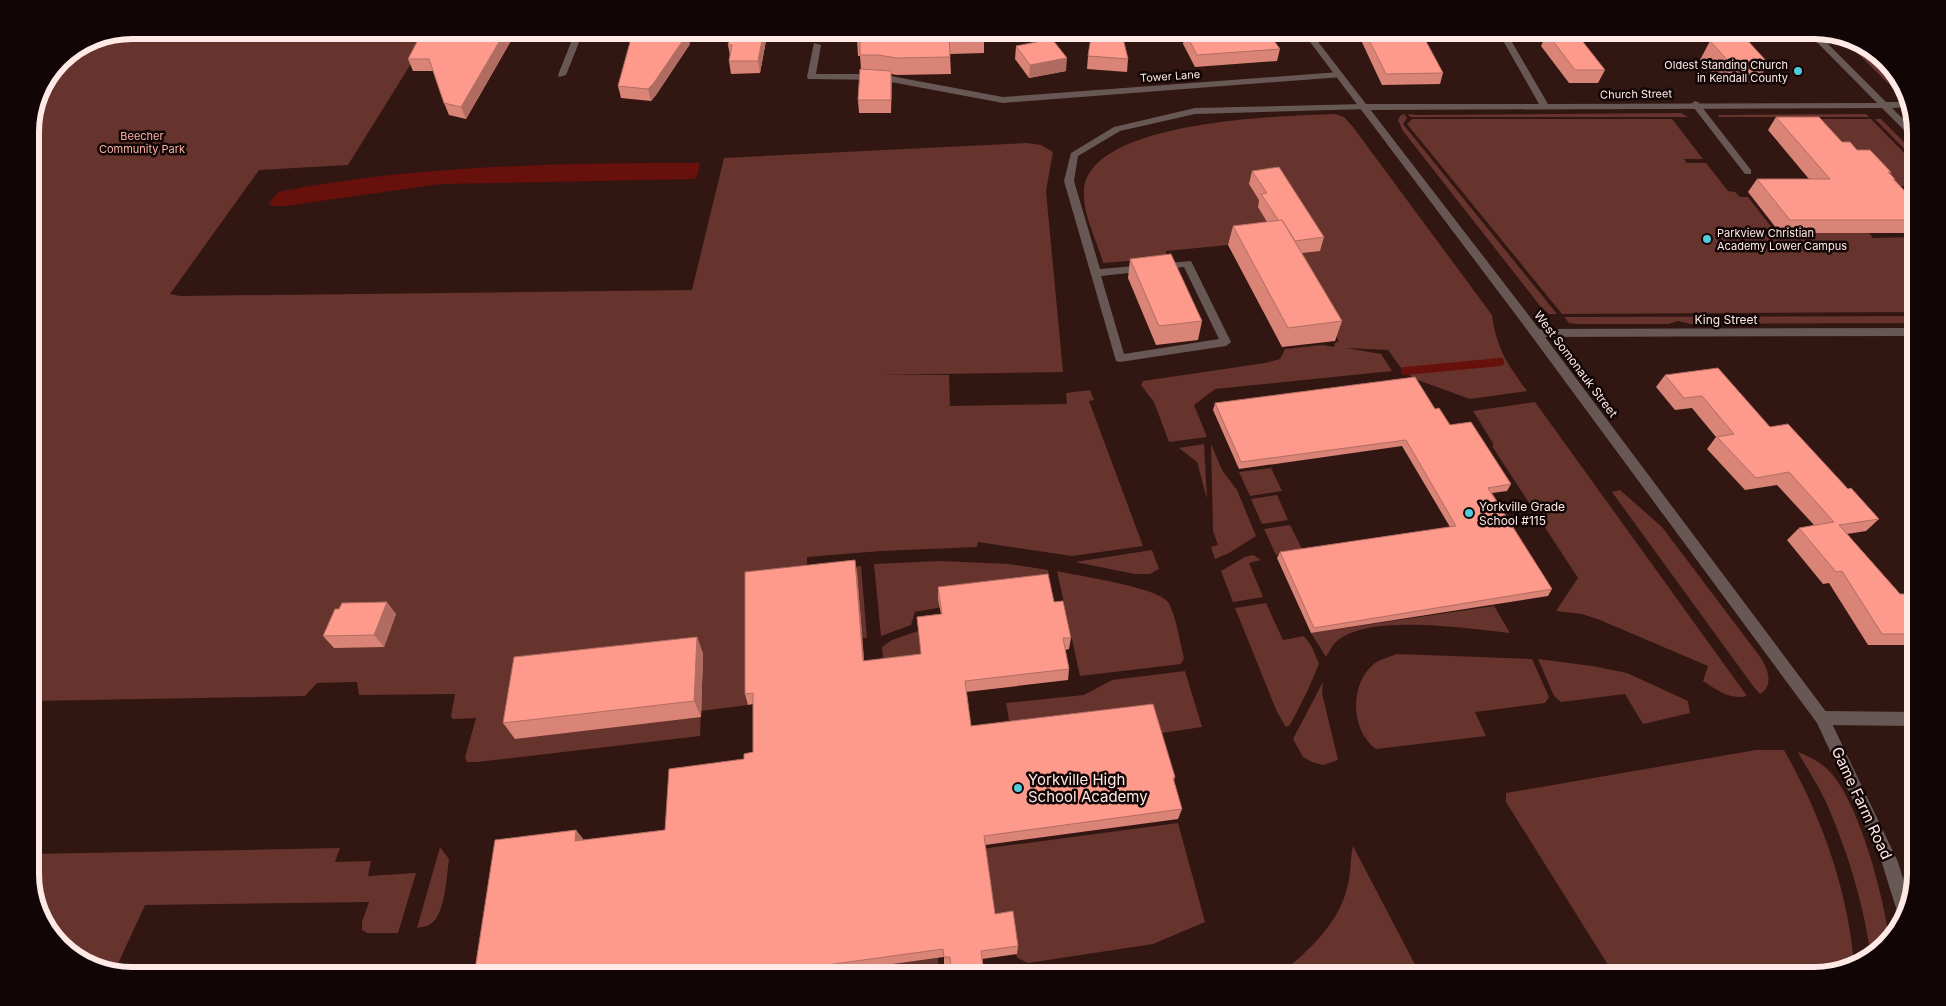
<svg xmlns="http://www.w3.org/2000/svg" width="1946" height="1006" viewBox="0 0 1946 1006" font-family="Inter,sans-serif">
  <style>
    .green { fill: #66332d }
    .water { fill: #67100c }
    .lines { fill: none; stroke-linecap: round; stroke-linejoin: round }
    .stream { stroke: #67100c; stroke-width: 8 }
    .service { fill: #675855; fill-rule: evenodd }
    .minor { fill: #675855; fill-rule: evenodd }
    .tertiary { fill: #675855; fill-rule: evenodd }
    .wall { fill: #da8478 }
    .shaded-wall { fill: #b16c62 }
    .building { fill: #fd9a8c; stroke: #b16c62 }
    .poi-dot { fill: #53cadc; stroke: #110605; stroke-width: 2 }
    .labels { text-anchor: middle; dominant-baseline: central; stroke-width: 5; stroke-linejoin: round; paint-order: stroke }
    .far-poi-label { font-size: 11px; fill: #fee9e6; stroke: #110605; text-anchor: end }
    .far-street-label { font-size: 11px; fill: #fee9e6; stroke: #110605 }
    .far-park-label { font-size: 11px; fill: #fdb1a6; stroke: #110605 }
    .street-label { font-size: 12px; fill: #fee9e6; stroke: #110605 }
    .poi-label { font-size: 12px; fill: #fee9e6; stroke: #110605; text-anchor: start }
    .near-poi-label { font-size: 15px; fill: #fee9e6; stroke: #110605; text-anchor: start }
    .near-street-label { font-size: 15px; fill: #fee9e6; stroke: #110605 }
    .rim { fill: none; stroke: #fee9e6; stroke-width: 6 }
  </style>
  <rect width="100%" height="100%" fill="#321612"/>
  <g class="green">
    <polygon points="132,30 432,30 348,165 259,170 170,294 180,296 692,290 724,158 1027,143 1041,145 1053,152 1046,191 1063,372 879,375 949,375 950,406 1067,404 1066,393 1090,390 1094,400 1089,401 1143,546 1072,556 978,542 977,547 881,551 807,557 807,578 748,584 748,705 701,711 700,736 477,762 467,762 465,757 476,718 453,719 451,716 455,694 359,695 357,682 353,682 317,683 305,696 30,701 30,125 38,92 60,60 93,38"/>
    <polygon points="1840,36 1860,41 1899,75 1903,88 1891,86"/>
    <polygon points="1681,113 1688,117 1410,117 1408,114 1417,115"/>
    <path d="M1335 114 1344 117 1353 127 1492 315C1497 350 1507 363 1527 391L1470 399 1415 379 1406 373 1504 363 1502 359 1402 369 1388 350 1346 348 1381 354 1392 371 1215 389 1194 405 1207 437 1169 442 1154 402 1141 385 1143 381 1265 363 1280 359 1285 349 1323 345 1334 347 1335 343 1339 341 1280 240 1166 251V258L1103 263C1097 240 1082 214 1084 190 1089 120 1284 116 1335 114Z"/>
    <polygon points="1404,114 1407,118 1403,124 1557,314 1549,314 1541,307 1403,131 1398,120 1400,116"/>
    <polygon points="1866,114 1869,117 1718,117 1719,115"/>
    <polygon points="1412,119 1672,119 1703,159 1684,159 1687,163 1706,163 1728,191 1735,192 1740,197 1748,197 1776,233 1869,233 1873,238 1916,237 1916,312 1562,314 1407,124"/>
    <polygon points="1798,119 1871,119 1916,165 1916,186 1879,186"/>
    <polygon points="1875,119 1881,119 1916,154 1916,161"/>
    <polygon points="1916,316 1916,323 1691,324 1678,321 1668,324 1577,324 1569,323 1564,317"/>
    <path d="M1535 402 1747 696C1729 700 1717 690 1703 681L1708 666 1600 620 1582 614 1556 611 1578 578 1492 446 1494 445 1473 411Z"/>
    <polygon points="1204,444 1207,499 1197,462 1179,448"/>
    <polygon points="1211,444 1222,470 1237,490 1256,536 1229,553 1215,559 1211,547 1218,545 1213,531"/>
    <polygon points="1271,468 1282,491 1250,496 1239,472"/>
    <path d="M1620 490 1662 527 1761 658C1768 670 1774 685 1760 694L1753 686 1612 492Z"/>
    <polygon points="1277,495 1288,520 1262,524 1251,499"/>
    <polygon points="1290,525 1303,551 1276,555 1264,529"/>
    <polygon points="1152,550 1159,569 1150,574 1135,574 1075,562"/>
    <polygon points="1253,555 1261,560 1249,563 1263,597 1233,602 1221,571 1245,557"/>
    <polygon points="940,561 1009,564 1048,570 1051,587 915,612 911,625 881,636 874,564"/>
    <polygon points="861,566 867,638 862,638 827,569"/>
    <path d="M1057 571C1078 576 1157 587 1168 602 1176 615 1180 643 1184 658L1181 664 1080 676Z"/>
    <polygon points="1266,603 1283,640 1304,636 1312,647 1319,664 1307,692 1290,725 1286,727 1277,712 1235,608"/>
    <path d="M1494 606 1510 633C1467 629 1371 613 1337 641 1332 645 1330 651 1326 657L1311 633Z"/>
    <polygon points="918,631 922,665 884,670 882,647 892,640"/>
    <path d="M1397 654 1532 659 1549 697 1545 703 1475 712 1486 736 1376 749C1350 730 1349 683 1375 663 1381 659 1390 657 1397 654Z"/>
    <polygon points="1538,659 1592,666 1627,673 1688,701 1690,713 1643,724 1625,694 1561,702 1554,696"/>
    <polygon points="1185,671 1202,727 1155,734 1011,732 1006,703 1084,695 1112,680"/>
    <polygon points="1323,682 1322,693 1338,760 1323,765 1312,762 1303,757 1293,739"/>
    <path d="M1756 750H1784C1821 815 1848 890 1854 965L1815 976H1615L1506 802V793Z"/>
    <path d="M1798 752C1810 757 1821 762 1830 772 1859 803 1883 894 1889 937L1871 957C1864 906 1849 856 1829 809 1821 789 1808 771 1798 752Z"/>
    <polygon points="1178,823 1205,922 1153,944 1028,963 1018,958 995,922 981,849"/>
    <path d="M1353 846 1421 976H1278C1307 952 1340 924 1348 884 1351 872 1350 859 1353 846Z"/>
    <path d="M440 847 449 859C447 875 445 908 435 920 430 926 423 927 417 928Z"/>
    <polygon points="340,848 335,862 371,861 368,876 416,873 398,933 367,933 362,930 362,922 369,902 145,905 116,968 129,968 130,976 86,965 63,945 64,942 60,942 47,931 30,881 30,854"/>
    <polygon points="938,958 939,972 909,976 806,976"/>
  </g>
  <path class="water" d="M700 163 697 177 693 179 441 184 285 206H272L269 203 278 192C415 165 561 163 700 163Z"/>
  <g class="lines">
    <polyline class="stream" points="1405,371 1500,362"/>
    <g class="service">
      <polygon points="1349,30 1379,30 1381,32 1377,34 1307,35 1303,33 1307,31"/>
      <polygon points="814,43 821,45 816,74 880,74 1003,97 1007,100 1003,103 880,80 808,79 807,77"/>
      <polygon points="1695,101 1698,102 1751,170 1751,174 1745,174 1691,104"/>
      <path d="M1364 104 1368 107 1367 109 1195 114 1120 131 1078 156 1074 181 1100 269 1191 261 1231 342 1226 346 1120 362 1116 361 1064 181 1071 153 1114 127 1195 108ZM1184 267 1219 339 1124 354 1101 276Z"/>
    </g>
    <g class="minor">
      <polygon points="576,30 584,30 566,75 559,77 558,75"/>
      <polygon points="1497,30 1505,30 1548,104 1877,103 1805,30 1814,30 1886,102 1908,102 1910,107 1892,108 1916,132 1916,140 1913,139 1882,108 1364,110 1360,107 1364,104 1539,104"/>
      <polygon points="1339,72 1342,73 1342,77 1003,103 999,100 1003,97"/>
      <polygon points="1916,328 1916,336 1535,337 1530,333 1535,329"/>
      <polygon points="1822,711 1916,712 1916,726 1822,725 1817,723 1815,718 1817,713"/>
    </g>
    <polygon class="tertiary" points="1301,30 1309,30 1527,313 1827,713 1898,862 1910,902 1905,920 1901,924 1882,863 1817,723 1519,319"/>
  </g>
  <g class="wall">
    <polygon points="431,30 531,30 527,39 512,39 466,119 449,115 444,103 433,71 413,71 408,59 426,38"/>
    <polygon points="621,30 649,30 648,32 622,33"/>
    <polygon points="768,30 760,73 731,74 729,61 730,56 728,45"/>
    <polygon points="1185,30 1266,30 1280,49 1277,61 1195,67 1183,44 1185,32 1186,32"/>
    <polygon points="1361,30 1444,30 1443,32 1421,32 1443,73 1440,84 1382,85 1359,36"/>
    <polygon points="1547,33 1605,70 1598,83 1569,83 1541,46"/>
    <polygon points="984,36 984,53 950,54 951,74 897,75 891,74 891,113 859,113 858,100 861,69 860,56 858,56 857,39"/>
    <polygon points="1710,41 1769,64 1757,82 1720,83 1700,60"/>
    <polygon points="690,44 656,95 651,101 621,98 618,86"/>
    <polygon points="1016,46 1066,71 1029,78 1015,59"/>
    <polygon points="1088,56 1128,59 1127,72 1087,69"/>
    <polygon points="1776,117 1842,142 1857,150 1891,172 1890,173 1895,179 1895,180 1916,203 1916,233 1780,233 1748,192 1757,179 1809,179 1768,130"/>
    <polygon points="1252,171 1324,237 1320,251 1302,253 1342,321 1335,341 1282,347 1228,245 1233,226 1267,222 1258,207 1259,200 1249,184"/>
    <polygon points="1130,259 1202,321 1198,340 1156,345 1128,278"/>
    <polygon points="1665,375 1770,427 1848,489 1879,519 1866,531 1847,534 1900,594 1916,594 1916,651 1913,651 1909,645 1868,645 1829,583 1823,584 1787,540 1799,528 1814,525 1777,485 1745,490 1707,449 1716,437 1692,408 1675,410 1656,387"/>
    <polygon points="1215,403 1435,409 1450,425 1511,484 1507,491 1492,493 1552,589 1548,596 1311,633 1277,558 1280,552 1450,527 1402,446 1239,469 1213,410"/>
    <polygon points="857,573 864,661 921,654 917,617 941,614 938,599 938,587 1054,602 1071,638 1069,649 1065,650 1069,669 1068,680 966,692 971,726 1175,777 1174,781 1182,809 1178,819 985,845 995,914 1018,946 1017,954 982,959 984,976 952,976 951,964 944,965 944,957 806,976 474,976 576,830 583,839 583,840 665,830 744,759 753,752 753,704 748,705 745,694"/>
    <polygon points="396,614 384,647 334,648 323,636"/>
    <polygon points="697,637 703,654 701,717 515,739 503,723"/>
  </g>
  <g class="shaded-wall">
    <polygon points="506,30 509,30 512,39 466,119 461,107"/>
    <polygon points="524,30 531,30 527,39"/>
    <polygon points="764,30 768,30 760,73 758,61"/>
    <polygon points="688,33 690,44 656,95 651,101 648,89"/>
    <polygon points="1067,58 1066,71 1029,78 1030,65"/>
    <polygon points="891,71 892,84 891,113"/>
    <polygon points="855,560 857,573 865,672 863,661"/>
    <polygon points="387,602 396,614 384,647 374,635"/>
    <polygon points="697,637 703,654 701,717 694,701"/>
    <polygon points="576,830 583,839 582,851 575,841"/>
  </g>
  <g class="building">
    <polygon points="431,30 506,30 461,107 444,103 429,59 408,59 419,38 426,38"/>
    <polygon points="732,30 764,30 758,61 729,61 732,45 728,45"/>
    <polygon points="857,30 983,30 984,36 949,37 950,57 896,58 879,55 860,55 860,39 857,39"/>
    <polygon points="1092,30 1121,30 1128,59 1088,56"/>
    <polygon points="1192,30 1266,30 1280,49 1197,55 1185,32 1192,31"/>
    <polygon points="1364,30 1420,30 1443,73 1386,74"/>
    <polygon points="688,33 653,84 648,89 618,86 632,35"/>
    <polygon points="1547,33 1576,33 1605,70 1575,70"/>
    <polygon points="1052,39 1067,58 1030,65 1016,46"/>
    <polygon points="1710,41 1748,41 1769,64 1731,64"/>
    <polygon points="860,69 891,71 891,100 858,100"/>
    <polygon points="1776,117 1819,117 1842,142 1850,142 1857,150 1870,150 1891,172 1888,172 1895,179 1893,179 1916,203 1916,220 1790,220 1757,179 1830,179"/>
    <polygon points="1279,167 1324,237 1295,241 1282,220 1279,221 1261,194 1267,193 1252,171"/>
    <polygon points="1282,220 1342,321 1288,328 1233,226"/>
    <polygon points="1171,254 1202,321 1159,326 1130,259"/>
    <polygon points="1718,368 1770,427 1788,424 1848,489 1851,488 1879,519 1839,525 1900,594 1916,594 1916,634 1882,634 1842,571 1836,572 1799,528 1834,522 1789,472 1756,478 1717,437 1734,434 1702,396 1684,398 1665,375"/>
    <polygon points="1415,377 1435,409 1439,408 1450,425 1471,422 1511,484 1488,488 1552,589 1314,628 1280,552 1456,526 1406,440 1241,462 1215,403"/>
    <polygon points="855,560 863,661 921,654 917,617 942,614 938,587 1048,574 1054,602 1063,601 1071,638 1063,638 1069,669 965,681 971,726 1153,704 1175,777 1173,778 1182,809 984,836 995,914 1013,911 1018,946 981,951 984,974 967,976 952,976 950,957 944,957 943,949 754,975 754,976 474,976 495,840 576,830 575,841 665,830 669,769 744,759 744,754 753,752 753,693 745,694 745,572"/>
    <polygon points="387,602 374,635 323,636 335,609 339,609 342,603"/>
    <polygon points="697,637 694,701 503,723 514,657"/>
  </g>
  <g class="poi-dot">
    <circle cx="1798" cy="71" r="5"/>
    <circle cx="1707" cy="239" r="5"/>
    <circle cx="1469" cy="513" r="5"/>
    <circle cx="1018" cy="788" r="5"/>
  </g>
  <g class="labels">
    <g class="far-poi-label">
      <text x="1788" y="65">Oldest Standing Church<tspan x="1788" dy="13">in Kendall County</tspan></text>
      <text x="1717" y="233" text-anchor="start">Parkview Christian<tspan x="1717" dy="13">Academy Lower Campus</tspan></text>
    </g>
    <g class="far-street-label">
      <text transform="translate(1170 76) rotate(-4)">Tower Lane</text>
      <text transform="translate(1636 94) rotate(-1)">Church Street</text>
    </g>
    <g class="far-park-label">
      <text x="142" y="136">Beecher<tspan x="142" dy="13">Community Park</tspan></text>
    </g>
    <g class="street-label">
      <text x="1726" y="319">King Street</text>
      <text transform="translate(1576 364) rotate(53)">West Somonauk Street</text>
    </g>
    <g class="poi-label">
      <text x="1479" y="506">Yorkville Grade<tspan x="1479" dy="14">School #115</tspan></text>
    </g>
    <g class="near-poi-label">
      <text x="1028" y="779">Yorkville High<tspan x="1028" dy="17">School Academy</tspan></text>
    </g>
    <g class="near-street-label">
      <text transform="translate(1862 803) rotate(65)">Game Farm Road</text>
    </g>
  </g>
  <path d="M0 0H1946V1006H0ZM132 39H1814A93 93 0 0 1 1907 132V874A93 93 0 0 1 1814 967H132A93 93 0 0 1 39 874V132A93 93 0 0 1 132 39Z" fill="#110605" fill-rule="evenodd"/>
  <path class="rim" d="M132 39H1814A93 93 0 0 1 1907 132V874A93 93 0 0 1 1814 967H132A93 93 0 0 1 39 874V132A93 93 0 0 1 132 39Z"/>
</svg>
